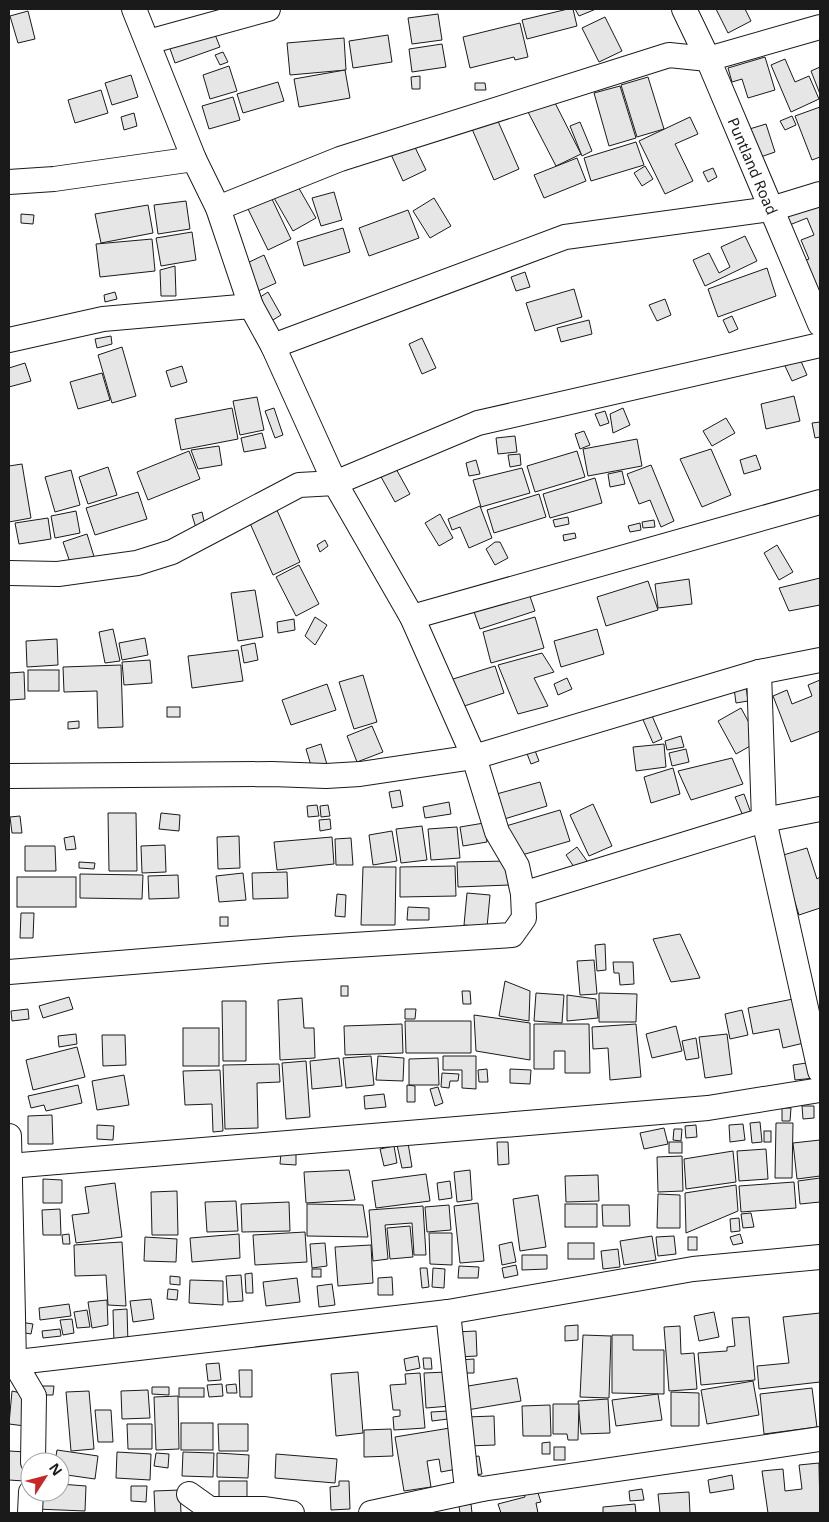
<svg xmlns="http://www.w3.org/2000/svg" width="829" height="1522" viewBox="0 0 829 1522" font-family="'Noto Sans',sans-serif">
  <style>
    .building { fill: #e6e6e6; stroke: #1a1a1a }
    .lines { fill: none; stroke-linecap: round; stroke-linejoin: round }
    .minor-casing { stroke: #1a1a1a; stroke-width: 26 }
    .minor { stroke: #fff; stroke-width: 24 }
    .labels { text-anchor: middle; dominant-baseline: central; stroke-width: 4; stroke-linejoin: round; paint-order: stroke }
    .street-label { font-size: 15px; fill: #1a1a1a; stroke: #fff }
  </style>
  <rect width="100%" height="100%" fill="#fff"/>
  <g class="building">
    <polygon points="568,9 573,9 577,26 527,39 522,20"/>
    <polygon points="575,9 596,9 579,16"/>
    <polygon points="716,9 745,9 751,21 728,33"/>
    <polygon points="28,11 35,39 18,43 10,16"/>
    <polygon points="438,14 442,40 412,44 408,18"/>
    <polygon points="605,17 622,51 599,62 582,28"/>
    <polygon points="520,23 528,57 515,60 514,57 470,68 463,37"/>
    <polygon points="212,27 220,47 175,63 168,43"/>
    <polygon points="388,35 392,62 353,68 349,41"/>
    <polygon points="344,38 346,70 290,75 287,43"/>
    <polygon points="442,44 446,67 412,72 409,49"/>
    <polygon points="223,52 228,62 220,65 215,55"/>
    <polygon points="765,57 775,90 748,98 742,79 732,82 728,68"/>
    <polygon points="785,59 795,82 809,76 819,99 791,112 771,65"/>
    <polygon points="229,66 237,91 210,99 203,75"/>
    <polygon points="820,67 820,94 811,71"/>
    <polygon points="345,70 350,98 299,107 294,79"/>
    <polygon points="131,75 138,97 112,105 105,83"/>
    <polygon points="420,76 420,89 412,89 411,77"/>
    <polygon points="648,77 664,129 637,137 621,85"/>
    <polygon points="278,82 284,101 243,113 237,94"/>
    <polygon points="475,83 485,83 486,90 475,90"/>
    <polygon points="620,86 636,138 609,146 594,93"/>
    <polygon points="101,90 108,113 75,123 68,100"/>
    <polygon points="233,97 240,120 209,129 202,106"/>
    <polygon points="553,99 581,154 556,166 528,112"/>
    <polygon points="820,107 820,157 812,160 795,116"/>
    <polygon points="134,113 137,126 124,130 121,117"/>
    <polygon points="792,116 796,125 785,130 780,121"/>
    <polygon points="690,117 698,134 675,144 693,181 665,194 639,141"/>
    <polygon points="497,119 519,169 494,180 472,129"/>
    <polygon points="580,122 592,151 582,156 570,126"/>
    <polygon points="766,124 775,152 743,163 733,134"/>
    <polygon points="411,139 426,170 403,181 389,150"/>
    <polygon points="636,142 644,165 591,181 584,158"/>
    <polygon points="577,158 586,181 544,198 534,175"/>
    <polygon points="645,166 653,179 642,186 634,173"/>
    <polygon points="713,168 717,177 708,182 703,172"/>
    <polygon points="293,178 316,218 293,231 270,191"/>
    <polygon points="334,192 342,220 321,226 312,198"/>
    <polygon points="820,194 820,292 811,296 797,264 809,259 801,240 814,235 807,218 782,228 776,212"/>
    <polygon points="271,197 291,239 268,250 248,209"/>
    <polygon points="434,198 451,226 430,238 413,211"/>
    <polygon points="186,201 190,229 158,234 154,205"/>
    <polygon points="148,205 153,233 101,243 95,214"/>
    <polygon points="408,210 419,238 369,256 359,228"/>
    <polygon points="21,214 34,215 33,224 21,223"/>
    <polygon points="343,228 350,252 304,266 297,242"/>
    <polygon points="192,232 196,260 161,266 156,238"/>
    <polygon points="745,236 757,261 705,286 693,260 709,253 719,273 730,267 721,247"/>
    <polygon points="152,239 155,271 100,277 96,244"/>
    <polygon points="264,255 276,283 256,292 243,265"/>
    <polygon points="175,266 176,296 161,296 160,270"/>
    <polygon points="767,268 776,296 718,317 708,289"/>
    <polygon points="525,272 530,287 516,291 511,277"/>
    <polygon points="574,289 582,317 535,331 526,303"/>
    <polygon points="115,292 117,299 105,302 104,295"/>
    <polygon points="268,292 281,315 268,323 254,301"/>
    <polygon points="665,299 671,315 657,321 649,305"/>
    <polygon points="732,316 738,329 729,333 723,320"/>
    <polygon points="589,320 592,334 561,342 557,328"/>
    <polygon points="111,336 112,344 97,348 95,339"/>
    <polygon points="422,338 436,368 422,374 409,344"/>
    <polygon points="122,347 136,396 112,403 98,355"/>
    <polygon points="800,359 807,375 792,381 785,366"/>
    <polygon points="25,363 31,381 9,387 9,368"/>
    <polygon points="182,366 187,382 171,387 166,371"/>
    <polygon points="102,373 110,400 78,409 70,382"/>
    <polygon points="794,396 800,421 766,429 761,404"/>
    <polygon points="257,397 264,430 240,435 233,401"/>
    <polygon points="232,408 238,439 181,450 175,419"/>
    <polygon points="274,408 283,435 275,438 265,411"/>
    <polygon points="623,408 630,425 613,433 610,414"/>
    <polygon points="605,411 609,423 600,426 595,414"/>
    <polygon points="726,418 735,433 712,446 703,431"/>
    <polygon points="820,422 820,437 815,438 812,423"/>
    <polygon points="584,431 590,445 580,449 575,434"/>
    <polygon points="262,433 266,448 244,452 241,438"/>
    <polygon points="515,436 517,452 498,454 496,438"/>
    <polygon points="637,439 642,466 588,476 583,449"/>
    <polygon points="219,446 222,465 198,469 191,450"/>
    <polygon points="711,449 731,495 702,507 680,459"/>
    <polygon points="189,451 200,479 148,500 137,472"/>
    <polygon points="577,451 585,477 535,492 527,466"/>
    <polygon points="520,454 521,465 510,467 508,455"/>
    <polygon points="756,455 761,469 744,474 740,460"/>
    <polygon points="476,460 480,474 469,476 466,463"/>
    <polygon points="22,464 31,518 9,522 9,466"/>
    <polygon points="651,465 674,521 661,527 650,500 639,504 627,474"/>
    <polygon points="108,467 117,495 88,504 79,477"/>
    <polygon points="395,467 410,494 395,502 380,475"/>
    <polygon points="522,468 530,493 481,507 473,480"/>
    <polygon points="71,470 80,505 55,512 45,477"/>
    <polygon points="622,471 625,484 610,487 608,474"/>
    <polygon points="595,478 602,503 550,518 543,494"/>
    <polygon points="138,492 147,519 95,535 86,508"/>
    <polygon points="539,494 546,517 494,533 487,510"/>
    <polygon points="480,506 492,538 469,548 460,527 452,530 448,519"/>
    <polygon points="276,508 300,562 273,575 249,521"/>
    <polygon points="76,511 80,533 55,538 51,516"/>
    <polygon points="202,512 205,525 196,528 192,515"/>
    <polygon points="440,514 453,538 439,546 425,523"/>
    <polygon points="568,517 569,524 555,527 553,520"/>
    <polygon points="48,518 51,539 19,544 15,523"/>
    <polygon points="654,520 655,527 643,528 642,522"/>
    <polygon points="640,523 641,530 630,532 628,526"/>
    <polygon points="575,533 576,538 564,541 563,535"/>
    <polygon points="87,534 96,563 73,571 63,542"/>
    <polygon points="325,540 328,546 320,552 317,545"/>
    <polygon points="495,542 500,542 508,558 495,565 486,549"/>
    <polygon points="777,545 793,572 779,580 764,553"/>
    <polygon points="299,565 319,604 296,616 276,577"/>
    <polygon points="820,578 820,605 789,611 779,588"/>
    <polygon points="689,579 692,604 658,608 655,584"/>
    <polygon points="648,581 658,610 606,626 597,597"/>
    <polygon points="526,585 535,611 480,629 471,603"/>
    <polygon points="255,590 263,637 238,641 231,593"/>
    <polygon points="315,617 327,625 315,645 305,636"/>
    <polygon points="535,617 544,648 491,663 483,632"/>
    <polygon points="294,619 295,630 278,633 277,622"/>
    <polygon points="113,629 120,661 105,663 99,632"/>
    <polygon points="597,629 604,654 561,667 554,641"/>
    <polygon points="145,638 148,655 122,660 119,643"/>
    <polygon points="57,639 58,665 27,667 26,641"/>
    <polygon points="255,643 258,660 244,663 241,646"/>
    <polygon points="238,650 243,681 192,688 188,656"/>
    <polygon points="542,653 554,672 534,678 548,706 518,714 498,665"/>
    <polygon points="150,660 152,683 124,685 122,662"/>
    <polygon points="121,665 123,727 98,728 97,691 64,692 63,667"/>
    <polygon points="495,666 504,693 446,712 437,684"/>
    <rect x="28" y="670" width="31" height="21"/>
    <polygon points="24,672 25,699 9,700 9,673"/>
    <polygon points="363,675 377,722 354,729 339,682"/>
    <polygon points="567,678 572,689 558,695 554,684"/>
    <polygon points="820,680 820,731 791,742 773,696 787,690 792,704 812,696 808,685"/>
    <polygon points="327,684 336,710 291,725 282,700"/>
    <polygon points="746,686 748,701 736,703 734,688"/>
    <rect x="167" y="707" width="13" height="10"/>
    <polygon points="741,708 759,741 736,754 718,721"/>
    <polygon points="650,711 662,739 653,743 641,715"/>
    <polygon points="79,721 79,728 68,729 68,722"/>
    <polygon points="372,726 383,752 357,762 347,736"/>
    <polygon points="681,736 684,747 667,750 665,741"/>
    <polygon points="321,744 328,768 313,772 306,749"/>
    <polygon points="664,744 666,767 636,771 633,747"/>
    <polygon points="534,748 539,761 531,764 526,751"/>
    <polygon points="686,749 689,762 672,766 669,753"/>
    <polygon points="732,758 743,784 691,800 678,771"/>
    <polygon points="673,768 680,794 651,803 644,777"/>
    <polygon points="540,782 547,806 501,820 493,795"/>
    <polygon points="400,790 403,806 392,808 389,792"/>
    <polygon points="744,794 751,813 743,816 735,797"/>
    <polygon points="449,802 451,814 425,818 423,807"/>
    <polygon points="593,804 612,846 589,856 570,815"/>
    <polygon points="317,805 319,816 308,817 307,806"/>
    <polygon points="328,805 330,816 321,817 320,806"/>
    <polygon points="560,810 570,841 515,857 506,826"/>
    <polygon points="108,813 136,813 137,871 109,871"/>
    <polygon points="161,813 180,815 179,831 159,829"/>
    <polygon points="20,816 22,833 12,833 10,817"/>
    <polygon points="330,819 331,829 320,831 319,820"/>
    <polygon points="484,823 487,842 463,846 460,827"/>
    <polygon points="422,826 427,860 401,863 396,829"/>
    <polygon points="457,827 460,858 431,860 428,829"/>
    <polygon points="392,831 397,861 373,865 369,835"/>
    <polygon points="74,836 76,849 66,850 64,838"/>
    <polygon points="239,836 240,868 218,869 217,837"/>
    <polygon points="332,837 334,864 277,870 274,842"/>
    <polygon points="351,838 353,865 336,865 335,839"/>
    <polygon points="165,845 166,872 142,873 141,846"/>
    <polygon points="25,846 55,846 56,871 25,871"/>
    <polygon points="577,847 587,861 576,870 566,855"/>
    <polygon points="807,848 817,879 820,877 820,908 799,915 780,856"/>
    <polygon points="508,861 509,885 458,887 457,862"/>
    <polygon points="79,862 95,863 94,869 79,868"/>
    <polygon points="455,866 456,896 400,897 400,867"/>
    <polygon points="363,867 396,867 395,925 361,925"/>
    <polygon points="287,872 288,898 253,899 252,873"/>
    <polygon points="243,873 246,900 219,902 216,876"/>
    <polygon points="80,874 143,875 142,899 80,898"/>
    <polygon points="178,875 179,898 149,899 148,876"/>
    <rect x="17" y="877" width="59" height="30"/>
    <polygon points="467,893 490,895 487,927 464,925"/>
    <polygon points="337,894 346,895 345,917 335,916"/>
    <polygon points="408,907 429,908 429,920 407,920"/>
    <polygon points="21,913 34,913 33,938 20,938"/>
    <rect x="220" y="917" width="8" height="9"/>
    <polygon points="680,934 700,978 671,982 653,939"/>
    <polygon points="605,944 606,970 597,971 595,945"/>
    <polygon points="594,960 597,994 580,995 577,961"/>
    <polygon points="613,962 633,962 634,984 620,985 619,973 614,973"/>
    <polygon points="505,981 530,991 529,1021 499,1016"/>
    <rect x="341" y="986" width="7" height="10"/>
    <polygon points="462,991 470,991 471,1004 463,1004"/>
    <polygon points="536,993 564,995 562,1023 534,1021"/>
    <polygon points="599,993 637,994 636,1022 599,1022"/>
    <polygon points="567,995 596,999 598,1018 567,1021"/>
    <polygon points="69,997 73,1009 43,1018 39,1006"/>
    <polygon points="302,998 304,1028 314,1028 315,1058 280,1060 278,1000"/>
    <polygon points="798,998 808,1042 783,1048 779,1029 753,1034 748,1008"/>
    <polygon points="222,1001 246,1001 246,1061 223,1061"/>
    <polygon points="28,1009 29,1019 12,1021 11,1011"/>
    <polygon points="405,1009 416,1009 415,1019 405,1019"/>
    <polygon points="742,1010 748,1035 730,1039 725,1014"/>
    <polygon points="474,1015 530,1023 530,1060 476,1051"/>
    <polygon points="405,1021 471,1021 471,1053 406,1053"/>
    <polygon points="402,1024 403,1053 345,1055 344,1026"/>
    <polygon points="534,1024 589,1024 590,1073 565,1073 565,1051 554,1051 554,1069 534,1069"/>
    <polygon points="636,1024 641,1077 610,1080 608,1048 593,1049 592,1027"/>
    <polygon points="676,1026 682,1051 652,1058 646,1034"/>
    <rect x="183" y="1028" width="36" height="38"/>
    <polygon points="76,1034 77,1044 59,1047 58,1036"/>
    <polygon points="727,1034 732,1074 705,1078 699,1037"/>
    <polygon points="102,1035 125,1035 126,1065 103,1066"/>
    <polygon points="696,1038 699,1058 686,1060 682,1041"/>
    <polygon points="77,1047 85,1077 33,1090 26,1060"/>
    <polygon points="371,1056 374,1085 346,1088 343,1058"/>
    <polygon points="378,1056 404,1058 403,1081 376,1080"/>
    <polygon points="443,1056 476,1056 476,1089 462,1088 462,1070 443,1070"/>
    <polygon points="339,1058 342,1086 312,1089 310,1061"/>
    <polygon points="438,1058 439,1085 409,1085 409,1059"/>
    <polygon points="306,1061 310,1117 286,1119 282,1063"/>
    <polygon points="813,1062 815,1078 795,1080 793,1065"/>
    <polygon points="279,1064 280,1082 257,1083 258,1128 225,1129 223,1065"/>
    <polygon points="487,1069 488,1082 479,1082 478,1070"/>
    <polygon points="510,1069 531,1070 530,1084 510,1083"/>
    <polygon points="220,1070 223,1131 213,1132 212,1104 185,1105 183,1071"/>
    <polygon points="442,1073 459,1074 458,1081 450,1081 449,1088 441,1087"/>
    <polygon points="124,1075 129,1105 97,1110 92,1081"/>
    <polygon points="78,1085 82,1103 46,1111 44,1105 31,1108 28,1096"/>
    <polygon points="407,1085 415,1086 415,1102 407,1102"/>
    <polygon points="438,1087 443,1103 435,1106 430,1089"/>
    <polygon points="384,1094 386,1107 365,1109 364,1096"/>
    <polygon points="802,1106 814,1106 814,1118 803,1119"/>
    <polygon points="782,1108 791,1108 790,1121 782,1121"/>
    <polygon points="52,1115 53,1144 28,1144 28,1116"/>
    <polygon points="760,1122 762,1142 752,1143 750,1123"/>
    <polygon points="776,1123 793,1123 792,1178 775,1178"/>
    <polygon points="743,1124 745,1140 730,1142 729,1125"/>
    <polygon points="97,1125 114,1126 113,1140 97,1139"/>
    <polygon points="696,1125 697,1137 686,1138 685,1126"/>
    <polygon points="664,1128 668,1144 644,1149 640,1133"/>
    <polygon points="674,1129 682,1129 681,1141 673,1140"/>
    <rect x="764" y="1131" width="7" height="11"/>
    <polygon points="820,1140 820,1176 797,1179 793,1143"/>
    <polygon points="497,1142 508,1142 509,1164 498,1165"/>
    <rect x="669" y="1142" width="13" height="11"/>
    <polygon points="408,1143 412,1167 402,1168 397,1145"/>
    <polygon points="394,1146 397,1163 384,1166 380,1149"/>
    <polygon points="766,1149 768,1179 739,1181 737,1151"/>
    <polygon points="733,1151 736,1182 686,1189 684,1159"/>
    <polygon points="281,1153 296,1154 296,1165 280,1164"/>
    <polygon points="682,1156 683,1191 658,1192 657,1157"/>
    <polygon points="349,1170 355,1200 306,1203 304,1172"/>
    <polygon points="470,1170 472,1200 457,1202 454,1172"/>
    <polygon points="426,1174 430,1201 376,1208 372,1181"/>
    <polygon points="598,1175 599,1201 566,1202 565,1176"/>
    <polygon points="820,1178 820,1202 800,1204 798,1181"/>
    <polygon points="43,1179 62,1180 62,1203 43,1203"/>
    <polygon points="450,1181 452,1198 439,1200 437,1183"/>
    <polygon points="794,1182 796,1208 741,1212 739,1186"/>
    <polygon points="115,1183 122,1237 76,1243 72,1215 89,1213 85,1187"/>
    <polygon points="736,1185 738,1211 686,1233 685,1193"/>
    <polygon points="177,1191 178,1235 152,1235 151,1192"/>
    <polygon points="658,1194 680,1195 680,1228 657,1228"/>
    <polygon points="538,1195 546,1247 520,1251 513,1199"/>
    <polygon points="236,1201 238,1231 207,1232 205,1202"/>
    <polygon points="289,1202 290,1231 242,1232 241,1204"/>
    <polygon points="478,1203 484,1261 460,1263 454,1206"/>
    <polygon points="307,1204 363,1205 368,1237 307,1236"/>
    <rect x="565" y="1204" width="32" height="23"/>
    <polygon points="449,1205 451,1230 427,1232 425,1207"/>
    <polygon points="602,1205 629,1205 630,1226 603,1226"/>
    <polygon points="423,1206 426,1255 414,1255 412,1223 385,1225 388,1259 373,1261 369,1210"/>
    <polygon points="60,1209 61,1235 43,1235 42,1210"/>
    <polygon points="751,1213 754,1227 743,1228 741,1214"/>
    <polygon points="739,1218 740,1231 731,1232 730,1219"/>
    <polygon points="410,1226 413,1257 390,1259 387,1228"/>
    <polygon points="305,1232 307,1262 255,1265 253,1235"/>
    <polygon points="429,1233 452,1233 452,1265 430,1264"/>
    <polygon points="69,1234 70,1244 63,1244 62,1235"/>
    <polygon points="239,1234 240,1258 192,1262 190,1238"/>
    <polygon points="740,1234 743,1243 733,1245 730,1237"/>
    <polygon points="652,1236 656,1260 624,1265 620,1241"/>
    <polygon points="674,1236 676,1254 658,1256 656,1237"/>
    <polygon points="145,1237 177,1239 176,1262 144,1261"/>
    <rect x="688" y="1237" width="9" height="13"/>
    <polygon points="122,1242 126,1306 108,1305 106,1275 75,1276 74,1245"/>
    <polygon points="512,1242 516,1262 502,1265 499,1245"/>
    <polygon points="325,1243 327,1266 312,1268 310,1244"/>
    <rect x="568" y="1243" width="26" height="16"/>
    <polygon points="371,1245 373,1283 338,1286 335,1247"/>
    <polygon points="618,1249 620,1267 603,1269 601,1251"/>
    <polygon points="522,1255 547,1255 547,1269 522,1270"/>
    <polygon points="516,1265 518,1275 504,1278 502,1268"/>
    <polygon points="459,1266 479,1267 478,1278 458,1278"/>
    <polygon points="420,1268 427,1268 429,1287 422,1288"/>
    <polygon points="433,1268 445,1269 444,1288 432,1287"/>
    <rect x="312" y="1269" width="9" height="8"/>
    <polygon points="252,1273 253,1293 246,1293 245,1274"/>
    <polygon points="241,1275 243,1301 228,1302 226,1276"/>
    <polygon points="170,1276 180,1277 180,1285 170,1284"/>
    <polygon points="392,1277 393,1295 378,1295 378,1278"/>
    <polygon points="297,1278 300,1302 266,1306 263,1282"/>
    <polygon points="190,1280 223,1281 223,1305 189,1303"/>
    <polygon points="332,1284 335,1305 319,1307 317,1286"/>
    <polygon points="168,1289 178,1290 177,1300 167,1299"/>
    <polygon points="151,1299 154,1319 133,1322 130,1301"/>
    <polygon points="107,1300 108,1325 92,1328 88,1302"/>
    <polygon points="69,1304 71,1316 40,1320 39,1308"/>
    <polygon points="127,1309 128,1344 114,1344 113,1310"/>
    <polygon points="87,1310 90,1327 77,1328 74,1312"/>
    <polygon points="714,1312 719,1337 699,1341 694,1316"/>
    <polygon points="820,1313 820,1382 759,1389 757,1366 789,1363 783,1317"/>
    <polygon points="749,1317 755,1380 701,1385 698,1353 727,1351 727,1347 735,1346 732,1318"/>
    <polygon points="72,1319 74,1333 63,1335 60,1320"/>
    <polygon points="20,1322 33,1324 31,1334 19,1332"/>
    <polygon points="578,1325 578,1340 565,1341 565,1326"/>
    <polygon points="680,1326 681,1354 694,1353 697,1389 669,1391 664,1327"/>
    <polygon points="60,1329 61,1336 43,1338 42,1331"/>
    <polygon points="476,1331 477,1356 458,1357 456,1332"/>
    <polygon points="583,1335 611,1336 609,1398 580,1397"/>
    <polygon points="612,1335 633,1335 633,1350 664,1350 664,1394 612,1393"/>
    <polygon points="418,1356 420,1368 406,1371 404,1359"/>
    <polygon points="423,1358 431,1358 432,1369 424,1369"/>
    <polygon points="474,1359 474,1373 459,1373 458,1360"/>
    <polygon points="219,1363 221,1380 208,1381 206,1364"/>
    <polygon points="239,1370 252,1370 252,1397 240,1397"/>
    <polygon points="358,1372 363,1433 336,1436 331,1374"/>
    <polygon points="447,1372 450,1406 426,1408 424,1373"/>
    <polygon points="420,1373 425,1428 394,1430 393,1417 400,1416 400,1410 393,1410 390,1385 406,1384 405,1374"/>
    <polygon points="517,1378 521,1401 467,1410 462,1387"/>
    <polygon points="753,1381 759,1415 707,1424 701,1390"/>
    <polygon points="222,1384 223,1396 209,1397 207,1385"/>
    <polygon points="236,1384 237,1393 227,1393 226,1385"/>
    <polygon points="34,1386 54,1386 53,1395 34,1395"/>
    <polygon points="152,1387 169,1387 169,1395 152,1394"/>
    <rect x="179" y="1388" width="25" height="9"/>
    <polygon points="812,1388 817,1427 764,1434 760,1394"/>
    <polygon points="148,1390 150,1418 122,1419 121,1391"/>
    <polygon points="12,1391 30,1395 25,1426 9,1424"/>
    <polygon points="89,1391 94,1449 71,1451 66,1392"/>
    <polygon points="671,1392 699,1393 699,1426 671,1426"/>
    <polygon points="658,1394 662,1420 616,1426 612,1400"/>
    <polygon points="178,1396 179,1449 156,1450 154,1397"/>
    <polygon points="608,1399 610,1433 581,1434 578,1401"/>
    <polygon points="553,1404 579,1404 578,1440 568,1440 567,1434 553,1434"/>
    <polygon points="550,1405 551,1436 523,1436 522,1406"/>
    <polygon points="95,1410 111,1410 113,1442 98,1442"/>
    <polygon points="448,1411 448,1419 432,1421 431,1412"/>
    <polygon points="494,1416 495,1445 467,1446 466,1417"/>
    <rect x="181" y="1423" width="32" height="27"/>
    <polygon points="127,1424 152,1424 152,1449 128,1449"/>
    <polygon points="218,1424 248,1424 248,1451 219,1451"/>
    <polygon points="456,1427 462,1468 441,1472 439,1459 427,1461 431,1487 404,1491 395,1437"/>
    <polygon points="391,1429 393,1456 364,1457 364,1430"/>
    <polygon points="550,1442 550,1454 542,1454 542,1443"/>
    <rect x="554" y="1447" width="11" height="13"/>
    <polygon points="57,1450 98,1456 95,1479 60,1474 60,1462 55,1462"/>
    <polygon points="9,1451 26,1452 24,1481 9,1480"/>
    <polygon points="117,1452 151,1454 150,1480 116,1478"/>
    <polygon points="183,1452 214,1453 213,1477 182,1476"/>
    <polygon points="156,1453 169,1454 168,1468 154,1466"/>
    <polygon points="217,1453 249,1455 248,1478 217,1477"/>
    <polygon points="276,1454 337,1459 335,1483 275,1478"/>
    <polygon points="479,1456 482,1474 468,1476 465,1458"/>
    <polygon points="819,1463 820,1513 768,1513 762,1471 783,1469 785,1491 802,1489 799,1465"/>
    <polygon points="732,1475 734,1489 710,1493 708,1480"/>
    <rect x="219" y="1481" width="28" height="17"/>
    <polygon points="339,1481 349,1481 350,1509 331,1510 330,1487 339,1486"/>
    <polygon points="60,1484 86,1486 85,1511 36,1509 37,1492 60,1492"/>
    <polygon points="131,1486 147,1486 146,1502 131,1501"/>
    <polygon points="536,1487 541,1502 536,1503 538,1513 501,1513 498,1504 525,1497 523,1490"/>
    <polygon points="642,1489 644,1500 630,1501 629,1491"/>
    <polygon points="180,1490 181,1513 155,1513 154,1491"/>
    <polygon points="689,1492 690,1513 660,1513 658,1494"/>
    <polygon points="471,1504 472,1513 460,1513 459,1506"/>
    <polygon points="635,1504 636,1513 603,1513 603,1507"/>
  </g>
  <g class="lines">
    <g class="minor-casing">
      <g id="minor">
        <polyline points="684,9 708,59 820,324"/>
        <polyline points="148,42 268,9"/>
        <polyline points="9,182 54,179 194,159"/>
        <polyline points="218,208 340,159 669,55 708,59 820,27"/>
        <polyline points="9,340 103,319 251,306"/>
        <polyline points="273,346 565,237 771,209 820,194"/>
        <polyline points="9,573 58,574 137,563 172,552 299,485 335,483 478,423 820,345"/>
        <polyline points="412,617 820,502"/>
        <polyline points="759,672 764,820 820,1071"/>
        <polyline points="9,776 272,774 326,776 360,774 474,757 759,672 820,660"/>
        <polyline points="523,894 764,820 820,809"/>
        <polyline points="9,972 291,949 512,935 524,918 523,894 517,866 497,832 474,757 412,617 335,483 273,346 251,306 218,208 194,159 134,9"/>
        <polyline points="9,1136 14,1362 34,1396 33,1462"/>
        <polyline points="9,1166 708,1108 820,1090"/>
        <polyline points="448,1312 466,1480 472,1487 482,1489"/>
        <polyline points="9,1363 448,1312 693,1269 820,1257"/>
        <polyline points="189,1494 210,1509 265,1509 292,1513"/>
        <polyline points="30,1513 31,1492"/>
        <polyline points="371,1513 482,1489 820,1439"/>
      </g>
    </g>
    <use href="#minor" class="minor"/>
  </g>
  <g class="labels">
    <g class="street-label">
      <text transform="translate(753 166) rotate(67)">Puntland Road</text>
    </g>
  </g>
  <rect width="829" height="1522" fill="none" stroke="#1a1a1a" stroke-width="20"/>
  <g transform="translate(45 1477) rotate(54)"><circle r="24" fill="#ffffff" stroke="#a3a3a3"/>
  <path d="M0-4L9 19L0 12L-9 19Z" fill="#c62828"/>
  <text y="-8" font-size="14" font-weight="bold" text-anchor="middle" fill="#1a1a1a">N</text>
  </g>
</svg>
